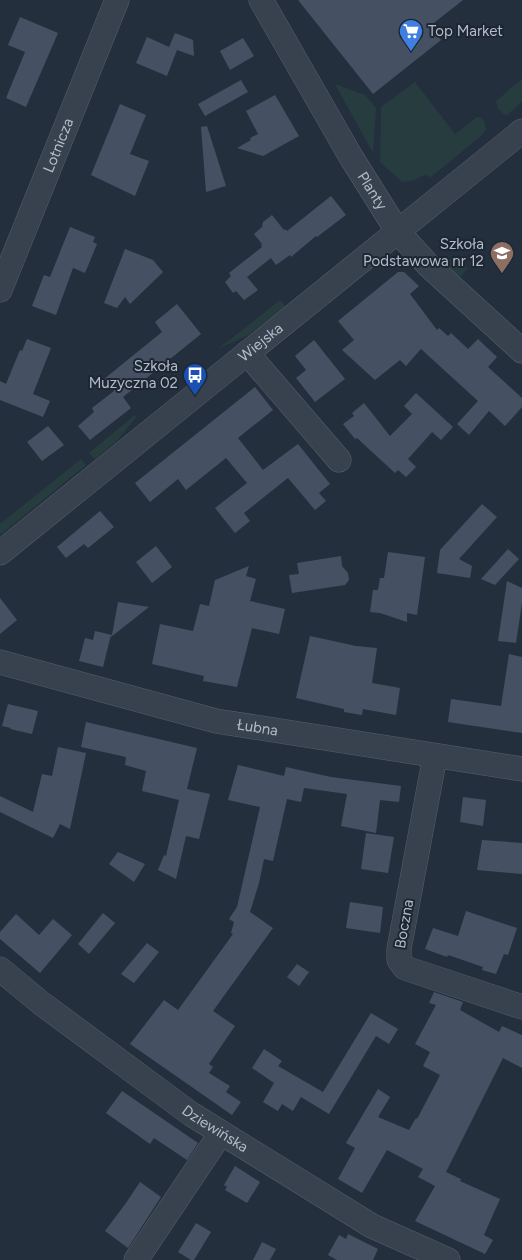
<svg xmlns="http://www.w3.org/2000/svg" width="522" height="1260" viewBox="0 0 522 1260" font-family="Figtree,sans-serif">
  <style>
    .green { fill: #263c3f }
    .building { fill: #455162 }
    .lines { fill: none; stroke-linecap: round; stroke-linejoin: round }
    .minor-casing { stroke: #565f6c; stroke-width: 25 }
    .minor { stroke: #38414e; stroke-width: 24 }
    .labels { text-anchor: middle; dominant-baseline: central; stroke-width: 4; stroke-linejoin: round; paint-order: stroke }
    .poi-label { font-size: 15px; fill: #b4bcc9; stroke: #1d2633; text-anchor: end }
    .street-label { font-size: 15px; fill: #b4bcc9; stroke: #1d2633 }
  </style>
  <rect width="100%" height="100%" fill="#242f3e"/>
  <g class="green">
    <polygon points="522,79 522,102 506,116 498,109 496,101"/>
    <polygon points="415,82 455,134 477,117 480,117 484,121 486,129 481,136 431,177 424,175 412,181 402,182 380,162 381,107"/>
    <polygon points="335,84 365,95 376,108 373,153"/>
    <polygon points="451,259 459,260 468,268 460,277 442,263 445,260"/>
    <polygon points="280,300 285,306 248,335 218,349"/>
    <polygon points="135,415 136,417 117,441 95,459 89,453"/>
    <polygon points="81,459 86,465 0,535 0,524"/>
  </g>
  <g class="building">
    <polygon points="298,0 463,0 430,26 441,40 373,94"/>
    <polygon points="20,17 58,33 26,107 6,98 25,52 8,45"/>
    <polygon points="175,33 193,40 194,56 177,50 167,76 136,63 147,37 169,47"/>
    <polygon points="243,38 254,56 230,70 220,51"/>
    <polygon points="241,80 248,92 205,116 198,104"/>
    <polygon points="275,95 299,136 263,156 237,148 251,140 250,138 258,134 246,111"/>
    <polygon points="120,104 146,115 130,154 149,161 135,196 91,175"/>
    <polygon points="207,126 226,186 206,192 201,127"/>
    <polygon points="331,196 346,215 317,237 316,236 291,257 290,255 276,265 271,258 247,277 258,290 244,300 236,291 233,293 225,282 231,276 229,273 262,247 261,245 262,244 254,234 262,227 263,222 272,215 284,230 285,229 287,231"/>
    <polygon points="70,227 95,237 93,242 97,244 85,273 73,268 56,315 32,306 44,275 50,277"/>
    <polygon points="125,249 153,260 163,272 130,304 125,297 117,308 104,303"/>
    <polygon points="398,272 404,272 419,286 410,294 437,330 439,328 448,336 451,333 468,349 478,339 497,357 488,367 522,398 522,407 505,426 489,411 469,435 457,424 478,401 421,349 406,366 400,360 375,380 342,350 354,340 338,321"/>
    <polygon points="177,304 201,334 123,397 131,408 90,440 78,426 94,412 92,408 114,391 104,379 162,332 155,322"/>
    <polygon points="27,339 51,348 33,394 50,401 43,417 0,400 0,381 6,384 20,350 22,351"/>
    <polygon points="314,340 345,379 315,402 296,378 306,370 295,356"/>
    <polygon points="255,387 273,410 238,438 263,470 298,444 330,484 319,493 326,501 315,510 288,478 244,513 250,521 235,533 215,508 247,483 226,458 186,490 178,479 150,502 135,483"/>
    <polygon points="416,393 453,427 441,440 432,432 408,459 416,467 406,477 398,470 395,473 357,438 355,439 343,424 354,416 352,413 364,403 390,436 412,414 404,406"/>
    <polygon points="48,426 64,445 42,461 27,442"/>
    <polygon points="482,504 497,517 459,559 472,566 470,578 437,573 440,550"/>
    <polygon points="100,511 114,527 88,548 84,544 66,558 57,547"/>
    <polygon points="156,546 172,567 152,583 136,562"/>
    <polygon points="508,549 519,559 495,585 481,579"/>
    <polygon points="388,552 425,557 417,615 407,613 407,622 380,613 370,612 373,590 378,590 380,578 384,578"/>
    <polygon points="341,556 342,566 348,573 349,580 345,585 292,593 289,575 299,574 297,563"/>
    <polygon points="249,566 246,576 256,579 250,601 285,609 279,634 252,628 237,687 203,681 204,676 152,664 160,624 193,631 200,604 209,606 215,580"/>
    <polygon points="507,581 522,588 522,603 516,643 498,641"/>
    <polygon points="0,598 17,620 0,634"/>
    <polygon points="118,602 149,607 111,637 111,635 103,667 79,661 85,638 93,640 95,631 112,635"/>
    <polygon points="310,636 356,646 377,648 372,683 400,688 396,715 363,709 362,715 344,712 344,709 296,698"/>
    <polygon points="509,654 522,657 522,733 448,722 451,699 501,706"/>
    <polygon points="8,704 38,711 32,734 10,729 11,728 2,726"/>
    <polygon points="86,722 197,748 187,789 210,794 199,839 186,836 176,879 158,870 164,855 166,856 179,800 142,791 146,771 125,765 126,757 81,747"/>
    <polygon points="58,747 86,753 70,829 60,824 53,838 0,812 0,796 33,812 42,774 52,776"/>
    <polygon points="238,765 284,776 286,767 331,777 401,786 399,802 380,800 376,833 341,826 347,794 304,788 301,802 287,799 273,861 264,859 259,883 250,912 273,928 213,1011 235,1026 209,1064 213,1067 209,1073 230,1086 226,1092 241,1102 232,1115 130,1044 164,1000 178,1010 233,934 231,933 234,922 229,919 237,907 260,807 228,800"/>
    <polygon points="463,797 486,800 483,826 460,822"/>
    <polygon points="366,833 394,837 388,873 361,869"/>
    <polygon points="482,840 522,843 522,874 477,870"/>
    <polygon points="118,852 145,864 134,882 109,864"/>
    <polygon points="350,902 383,907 380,933 346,928"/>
    <polygon points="466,911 517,928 508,955 504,954 496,974 482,970 483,967 448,955 447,957 425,949 433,928 458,936"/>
    <polygon points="103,913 115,923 89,954 78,944"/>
    <polygon points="16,914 39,935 53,919 72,935 40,973 0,939 0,932"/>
    <polygon points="147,943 159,952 134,983 121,974"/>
    <polygon points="297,964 309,972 299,986 287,977"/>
    <polygon points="434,992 463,1002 460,1010 499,1032 502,1026 522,1035 522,1068 503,1058 446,1172 461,1179 460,1181 500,1199 484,1235 493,1240 485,1254 415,1221 435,1186 418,1177 423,1169 387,1150 362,1193 338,1179 355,1148 346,1143 378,1089 390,1097 378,1117 409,1130 416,1118 417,1119 435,1085 440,1075 423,1066 430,1052 415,1044 436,1005 429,1003"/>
    <polygon points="371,1013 398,1029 389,1044 376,1036 329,1114 301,1097 293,1111 282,1104 278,1111 263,1102 274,1083 252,1068 264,1049 282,1061 278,1066 323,1092"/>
    <polygon points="122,1091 198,1143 187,1160 154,1138 150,1144 106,1113"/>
    <polygon points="235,1166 260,1182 247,1203 225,1190 227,1187 224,1185"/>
    <polygon points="140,1182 161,1197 128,1248 105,1231 126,1203"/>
    <polygon points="196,1223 211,1232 194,1260 191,1260 178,1252"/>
    <polygon points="348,1234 378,1249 373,1260 337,1260 328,1255 339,1235 346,1239"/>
    <polygon points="262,1242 276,1249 270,1260 253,1260"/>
  </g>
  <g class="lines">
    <g class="minor-casing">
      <g id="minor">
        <path id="s1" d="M261 0 351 157 398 232 429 266 522 351"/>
        <path id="s2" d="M0 290 117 0"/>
        <polyline points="247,353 339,460"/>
        <path id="s3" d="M0 553 522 131"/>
        <path id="s4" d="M0 662 216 721 522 769"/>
        <polyline points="435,756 399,949 399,960 405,968 522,1007"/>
        <path id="s5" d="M0 969 41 1003 191 1114 372 1226 448 1260"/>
        <polyline points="136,1260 221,1133"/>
      </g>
    </g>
    <use href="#minor" class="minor"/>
  </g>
  <defs>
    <g id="supermarket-pin" transform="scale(1.25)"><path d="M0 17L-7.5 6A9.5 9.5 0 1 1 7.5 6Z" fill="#3f7fe0" stroke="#1d2633"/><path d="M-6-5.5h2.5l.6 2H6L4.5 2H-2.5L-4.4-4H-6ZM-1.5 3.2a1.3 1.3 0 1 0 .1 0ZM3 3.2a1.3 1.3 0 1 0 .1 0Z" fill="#fff"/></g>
    <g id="school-pin" transform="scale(1.25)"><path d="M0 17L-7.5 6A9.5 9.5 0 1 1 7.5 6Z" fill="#8d6e63" stroke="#1d2633"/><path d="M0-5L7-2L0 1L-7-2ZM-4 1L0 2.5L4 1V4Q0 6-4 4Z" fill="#fff"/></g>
    <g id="bus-pin" transform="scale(1.25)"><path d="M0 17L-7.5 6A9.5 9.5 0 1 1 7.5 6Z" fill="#1a4fb4" stroke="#1d2633"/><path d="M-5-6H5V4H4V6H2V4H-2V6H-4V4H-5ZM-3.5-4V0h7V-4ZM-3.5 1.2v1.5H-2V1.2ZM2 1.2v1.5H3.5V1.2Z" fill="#fff"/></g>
  </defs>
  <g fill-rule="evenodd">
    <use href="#supermarket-pin" x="411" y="31"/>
    <use href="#school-pin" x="502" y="253"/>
    <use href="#bus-pin" x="195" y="375"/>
  </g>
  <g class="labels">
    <g class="poi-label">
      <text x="428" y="31" text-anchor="start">Top Market</text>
      <text x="484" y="244">Szkoła<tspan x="484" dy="17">Podstawowa nr 12</tspan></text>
      <text x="178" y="366">Szkoła<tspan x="178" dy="17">Muzyczna 02</tspan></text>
    </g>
    <g class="street-label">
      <text stroke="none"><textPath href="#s2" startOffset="156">Lotnicza</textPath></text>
      <text stroke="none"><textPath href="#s1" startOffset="221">Planty</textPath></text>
      <text stroke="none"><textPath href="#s3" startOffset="335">Wiejska</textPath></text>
      <text stroke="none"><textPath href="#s4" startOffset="266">Łubna</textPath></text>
      <text transform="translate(404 924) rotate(-80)">Boczna</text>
      <text stroke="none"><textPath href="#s5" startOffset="268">Dziewińska</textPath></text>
    </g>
  </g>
</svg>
